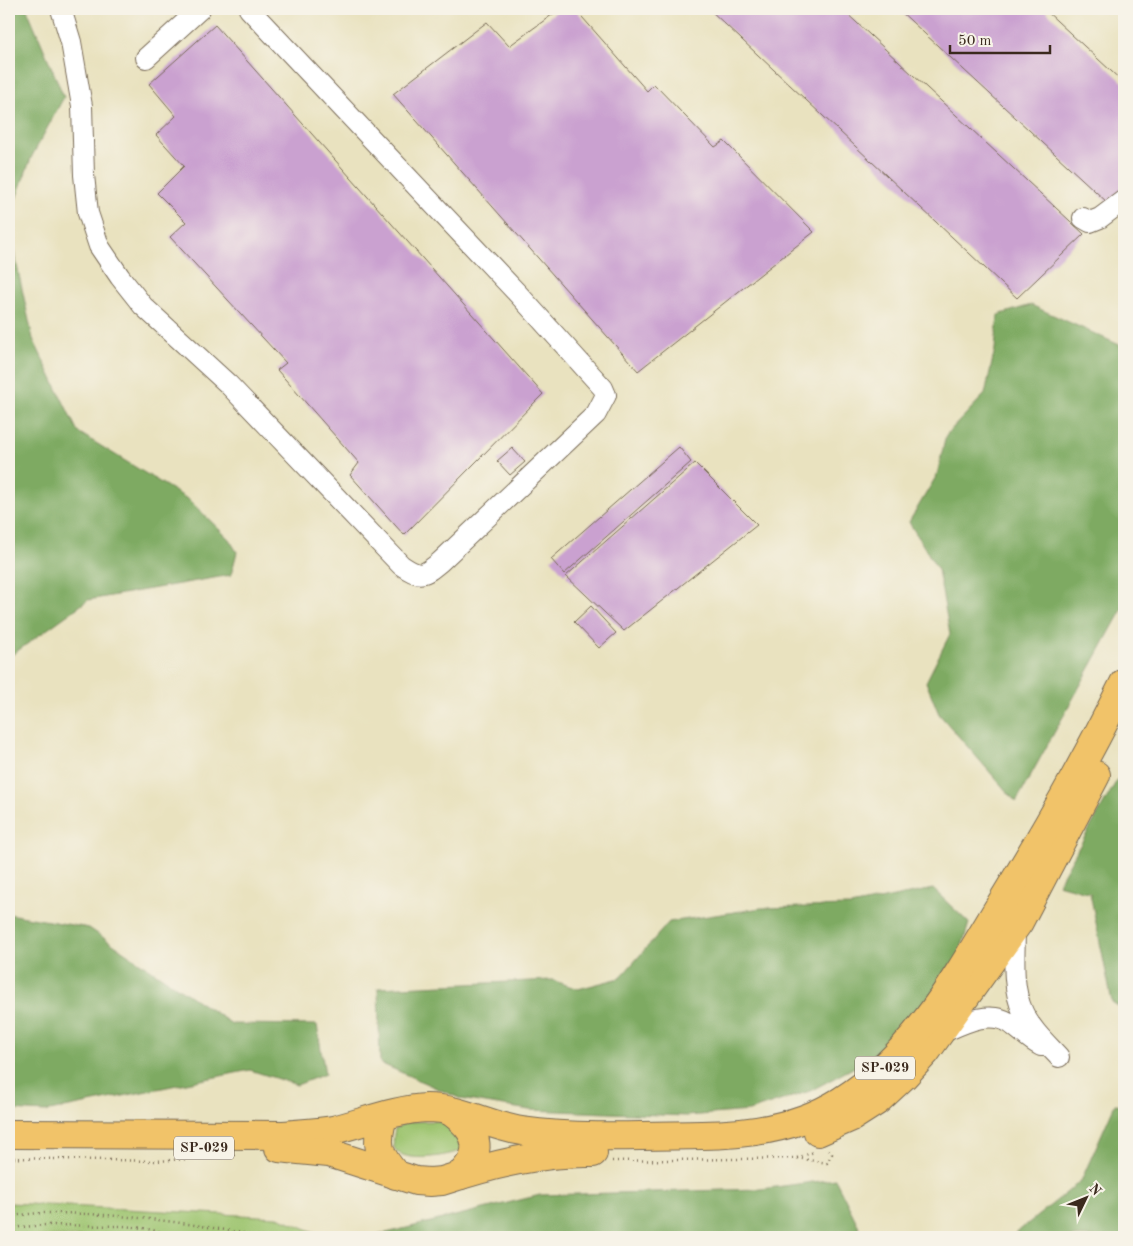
<svg xmlns="http://www.w3.org/2000/svg" width="1133" height="1246" viewBox="0 0 1133 1246" font-family="'Old Standard TT',serif">
  <style>
    .green { fill: #9ec570; stroke: #6c7847 }
    .forest { fill: #7eaa62; stroke: #5c6a40 }
    .building { fill: #caa1d0 }
    .lines { fill: none; stroke-linecap: round; stroke-linejoin: round }
    .minor-casing { stroke: #786a56; stroke-width: 22 }
    .highway-casing { stroke: #786a56; stroke-width: 30 }
    .path { stroke: #786a56; stroke-width: 2.5; stroke-dasharray: 1 4; stroke-linecap: butt }
    .minor { stroke: #fff; stroke-width: 20 }
    .highway { stroke: #f1c369; stroke-width: 28 }
    .labels { text-anchor: middle; dominant-baseline: central; stroke-width: 4; stroke-linejoin: round; paint-order: stroke }
    .shield { fill: #f7f3e8; stroke: #73665b; stroke-width: 1 }
    .shield-label { font-size: 14px; font-weight: bold; fill: #3b2a1e }
  </style>
  <rect width="100%" height="100%" fill="#f7f3e8"/>
  <filter id="ink" filterUnits="userSpaceOnUse"><feTurbulence type="fractalNoise" baseFrequency=".02" numOctaves="2"/><feDisplacementMap in="SourceGraphic" scale="10" xChannelSelector="R" yChannelSelector="G"/><feConvolveMatrix kernelMatrix="1 2 1 2 8 2 1 2 1" color-interpolation-filters="sRGB"/></filter>
  <filter id="wash" filterUnits="userSpaceOnUse"><feTurbulence type="fractalNoise" baseFrequency=".0096" numOctaves="4" result="noise"/><feDisplacementMap in="SourceGraphic" scale="20" xChannelSelector="R" yChannelSelector="G"/><feGaussianBlur stdDeviation="1.12" result="paint"/><feColorMatrix in="noise" values="0 0 0 0 0 0 0 0 0 0 0 0 0 0 0 0 0 1.4 0 .05"/><feComposite in="paint" operator="in"/></filter>
  <g filter="url(#wash)">
    <rect width="100%" height="100%" fill="#e9e2bf"/>
    <g class="green">
      <path d="M435 1121 453 1125 464 1149C452 1156 403 1164 395 1149 392 1143 394 1135 395 1129L407 1122Z"/>
      <polygon points="9,1203 278,1217 326,1237 9,1237"/>
    </g>
    <g class="forest">
      <polygon points="9,9 27,9 64,97 31,158 9,218"/>
      <polygon points="9,229 33,339 78,432 189,500 229,539 237,552 231,575 88,600 9,657"/>
      <polygon points="1031,305 1124,347 1124,606 1016,802 939,714 926,682 950,634 938,570 909,522 937,475 946,435 985,394 995,349 998,315"/>
      <polygon points="1124,768 1124,1010 1112,1002 1090,893 1058,884"/>
      <polygon points="933,889 969,923 953,976 916,1018 864,1062 810,1091 749,1111 687,1116 529,1110 461,1099 380,1063 378,988 552,980 578,989 620,978 669,922 761,908 850,906"/>
      <polygon points="9,914 89,928 232,1024 317,1025 325,1074 297,1085 250,1070 45,1112 9,1110"/>
      <polygon points="1115,1104 1124,1105 1124,1237 1011,1237 1081,1181"/>
      <polygon points="835,1179 864,1237 370,1237 540,1195 761,1189"/>
    </g>
    <g id="blocks">
      <g class="building">
        <polygon points="560,9 575,9 647,91 654,84 715,147 724,141 814,232 638,371 393,94 487,22 509,46"/>
        <polygon points="709,9 842,9 1084,234 1017,298"/>
        <polygon points="898,9 1044,9 1124,83 1124,190 1108,203"/>
        <polygon points="215,25 543,394 404,535 350,475 359,463 277,370 286,363 170,237 186,222 157,193 184,166 156,135 176,116 149,84"/>
        <polygon points="679,447 691,462 564,574 551,559"/>
        <polygon points="512,448 525,462 510,475 497,461"/>
        <polygon points="695,463 757,525 624,631 566,576"/>
        <polygon points="591,606 616,633 599,648 574,622"/>
      </g>
    </g>
  </g>
  <g filter="url(#ink)">
    <use href="#blocks" fill-opacity="0" stroke="#786a56" stroke-width="1"/>
    <g class="lines">
      <g class="minor-casing">
        <g id="minor">
          <path d="M61 9 71 42 82 106 84 175 88 213 99 246 120 277 143 306 228 384 401 565C420 578 423 576 440 562L596 414 606 395 603 388 519 295 249 9"/>
          <polyline points="146,58 200,9"/>
          <polyline points="1083,218 1090,222 1100,218 1124,200"/>
          <path d="M1015 928C1015 955 1011 986 1023 1012 1031 1029 1046 1043 1059 1057"/>
          <path d="M939 1034C961 1025 987 1009 1010 1023 1020 1030 1029 1040 1041 1046"/>
        </g>
      </g>
      <g class="highway-casing">
        <g id="highway">
          <path d="M450 1111C465 1122 482 1137 473 1158 471 1164 465 1170 461 1175"/>
          <path d="M383 1117C375 1145 378 1154 396 1175"/>
          <polyline points="818,1132 852,1117 877,1101 904,1076 926,1052 1019,922 1096,775"/>
          <path d="M9 1134 284 1135C300 1133 317 1133 333 1130 362 1123 397 1109 427 1108 460 1108 490 1126 522 1131 580 1139 642 1136 701 1135 748 1135 800 1127 841 1101 912 1057 955 980 997 910 1027 861 1057 811 1084 760 1098 735 1111 709 1124 683"/>
          <path d="M279 1148 329 1153 416 1181 430 1182 442 1181C491 1165 541 1152 593 1153"/>
        </g>
      </g>
      <g class="path">
        <polyline points="9,1158 156,1161 235,1156"/>
        <polyline points="797,1158 814,1152"/>
        <polyline points="612,1161 797,1158 827,1163 832,1154 828,1149"/>
        <path d="M9 1216C21 1215 34 1213 47 1213 119 1213 193 1223 263 1237"/>
        <polyline points="9,1228 46,1225 123,1226 143,1228 186,1237"/>
      </g>
      <use href="#minor" class="minor"/>
      <use href="#highway" class="highway"/>
    </g>
  </g>
  <g class="labels">
    <g class="shield">
      <rect x="855" y="1056.5" width="60" height="23" rx="4"/>
      <rect x="174" y="1136.5" width="60" height="23" rx="4"/>
    </g>
    <g class="shield-label">
      <text x="885" y="1068">SP-029</text>
      <text x="204" y="1148">SP-029</text>
    </g>
  </g>
  <rect width="1133" height="1246" fill="none" stroke="#f7f3e8" stroke-width="30"/>
  <g transform="translate(1086 1198) rotate(47)" stroke="#f7f3e8" stroke-width="4" paint-order="stroke">
  <path d="M0-4L9 19L0 12L-9 19Z" fill="#3b2a1e"/>
  <text y="-8" font-size="14" font-weight="bold" text-anchor="middle" fill="#3b2a1e">N</text>
  </g>
  <path d="M950 45v8h100v-8" fill="none" stroke="#3b2a1e" stroke-width="2.5"/>
  <text x="958" y="45" font-size="15" fill="#3b2a1e" stroke="#f7f3e8" stroke-width="4" paint-order="stroke">50 m</text>
</svg>
